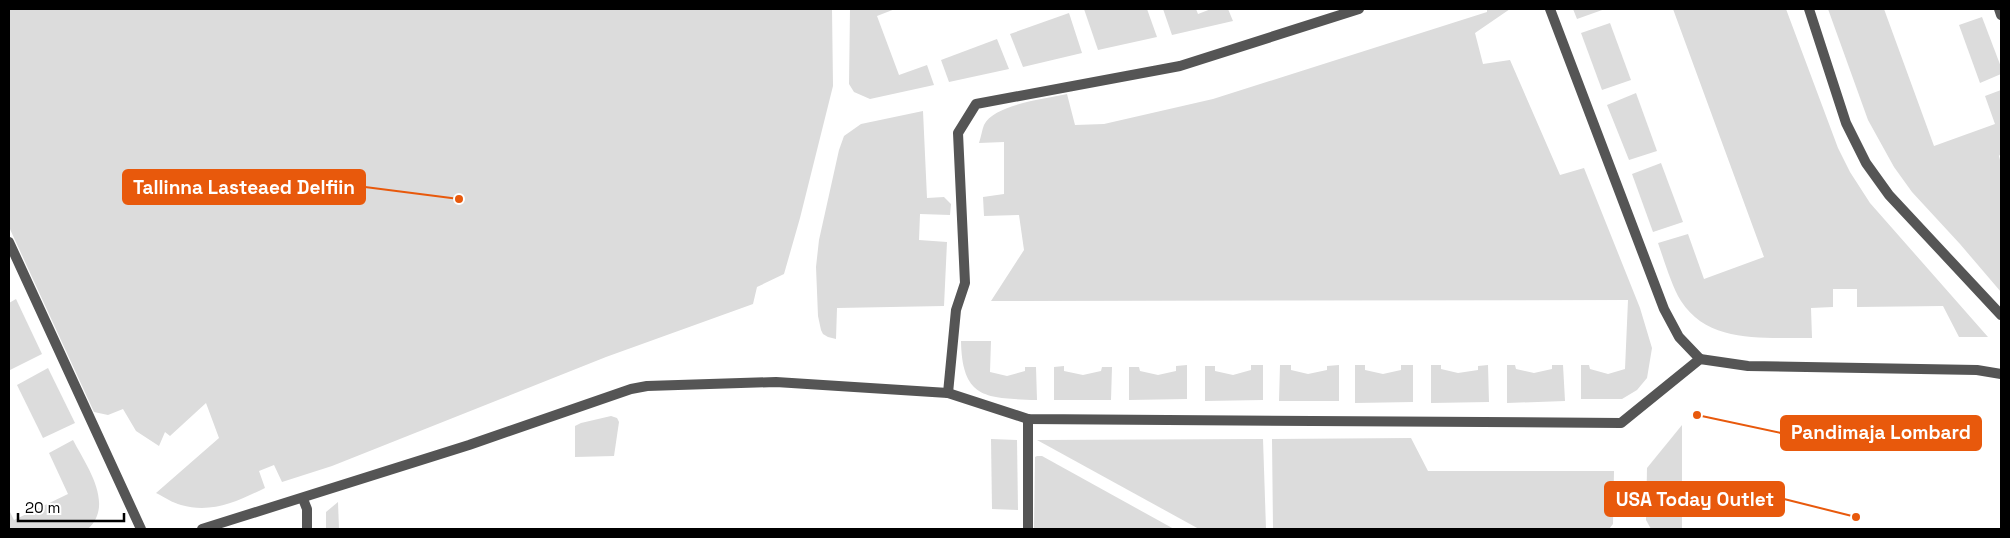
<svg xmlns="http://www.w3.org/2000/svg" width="2010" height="538" viewBox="0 0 2010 538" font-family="'Space Grotesk',sans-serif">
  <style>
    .green { fill: #dcdcdc }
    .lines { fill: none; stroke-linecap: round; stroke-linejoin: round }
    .street { stroke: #555; stroke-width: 10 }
    .leader { fill: none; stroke: #e8590c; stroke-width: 2 }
    .callout-dot { fill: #e8590c; stroke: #fff; stroke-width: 2 }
    .callout { fill: #e8590c; stroke: #e8590c; stroke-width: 2 }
    .callout-label { font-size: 19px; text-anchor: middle; font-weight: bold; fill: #fff }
  </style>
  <rect width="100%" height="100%" fill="#fff"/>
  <g class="green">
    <path d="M9 9H832L833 86 800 218 784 274 757 287 753 304 606 357 332 466 282 482 274 465 259 471 265 488C238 501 212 514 181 505 173 503 164 497 156 493L219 438 206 403 170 436 165 432 159 446 136 431 123 409 108 415 94 412 9 227Z"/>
    <polygon points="850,9 895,9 877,16 899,75 927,65 934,85 870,99 854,92 849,84"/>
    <polygon points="1084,9 1147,9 1157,37 1098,50"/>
    <polygon points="1163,9 1196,9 1198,14 1211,9 1228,9 1233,21 1172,35"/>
    <path d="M1487 9H1510L1475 33 1483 64 1510 60 1560 175 1584 168 1640 308 1652 348 1647 378 1637 390 1622 399H1581V365H1589L1590 369 1608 374 1625 369 1628 300 991 301 1024 250 1019 215 984 216 983 197 1004 194V142L979 143C981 137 982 130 984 125 994 104 1046 99 1067 94L1075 125 1104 124 1213 99 1487 12Z"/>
    <polygon points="1573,9 1605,9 1577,19"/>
    <path d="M1673 9H1786L1838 148 1850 172 1870 203 1988 337H1959L1943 306 1857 307V289H1833V307L1811 308 1812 338C1767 337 1709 345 1681 301 1672 287 1664 260 1658 243L1688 234 1704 279 1764 257Z"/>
    <polygon points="1828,9 1884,9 1934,146 1995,124 1985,96 2001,90 2001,153 1999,156 2001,164 2001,292 1960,244 1912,192 1894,167 1868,120"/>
    <polygon points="1069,13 1082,53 1023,67 1010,34"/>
    <polygon points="1982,17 2001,67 2001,74 1980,83 1959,25"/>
    <polygon points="1610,23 1631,80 1602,90 1581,33"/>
    <polygon points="997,39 1009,69 949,82 941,60"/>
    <polygon points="1636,93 1657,151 1629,160 1607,105"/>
    <polygon points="923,111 927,198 944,197 951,204 950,215 920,214 919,240 947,242 944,306 837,308 836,339 828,337 823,334 821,330 818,316 816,267 819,240 839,150 844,136 861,124"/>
    <polygon points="1661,163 1683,222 1653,232 1632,174"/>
    <polygon points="16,299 42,354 10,370 9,303"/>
    <path d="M961 341H991L990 372 1007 376 1025 371V367H1036L1037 400C987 398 962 400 961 341Z"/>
    <polygon points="1187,365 1187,399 1129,400 1129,367 1139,367 1140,371 1158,375 1176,371 1176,366"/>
    <polygon points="1251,365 1263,365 1263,400 1205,401 1205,366 1215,366 1215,371 1233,375 1251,370"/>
    <polygon points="1280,365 1291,365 1291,370 1308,374 1327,370 1327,366 1339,365 1339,401 1279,401"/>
    <polygon points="1355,365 1365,365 1365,370 1383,374 1401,370 1401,365 1413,365 1413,402 1355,403"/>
    <polygon points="1431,365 1441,365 1441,369 1458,373 1478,370 1478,366 1488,365 1489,402 1431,403"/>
    <polygon points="1507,365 1515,365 1516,369 1534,373 1552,369 1552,365 1563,365 1565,401 1507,403"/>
    <polygon points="1064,366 1064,371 1083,375 1101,371 1102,367 1112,367 1111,400 1054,400 1054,367"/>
    <polygon points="48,368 75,423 43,438 17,385"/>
    <polygon points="611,416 617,418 619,422 614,456 575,457 575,426 581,423"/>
    <polygon points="1682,425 1682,529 1651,529 1646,520 1647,468"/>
    <polygon points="1411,438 1428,471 1614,471 1613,524 1609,529 1273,529 1272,439"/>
    <polygon points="991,439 1017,440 1018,510 992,509"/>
    <polygon points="1263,439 1266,529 1199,529 1037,440"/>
    <path d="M73 440C86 465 115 504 88 529H9V510L14 520 68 494 49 453Z"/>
    <polygon points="1037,456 1042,456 1174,529 1034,529 1035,457"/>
    <polygon points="338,502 339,529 326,529 326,512"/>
  </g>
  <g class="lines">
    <g class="street">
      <polyline points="1550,9 1664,309 1679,337 1700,359"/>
      <polyline points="1809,9 1846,123 1866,163 1889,195 2001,315"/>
      <polyline points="1999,9 2001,15"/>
      <polyline points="9,242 141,529"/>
      <polyline points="948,393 956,310 965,283 958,133 976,104 1180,66 1359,9"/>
      <polyline points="1028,419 1028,529"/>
      <polyline points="303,499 307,509 307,529"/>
      <polyline points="202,529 469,445 631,389 647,386 776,382 948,393 1028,419 1621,423 1700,359 1748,366 1977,370 2001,374"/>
    </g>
  </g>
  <path class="leader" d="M459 199L365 187M1697 415L1781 433M1856 517L1784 499"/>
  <g class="callout-dot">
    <circle cx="459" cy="199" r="5"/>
    <circle cx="1697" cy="415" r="5"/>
    <circle cx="1856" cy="517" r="5"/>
  </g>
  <g class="callout">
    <rect x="123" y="170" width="242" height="34" rx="5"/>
    <rect x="1781" y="416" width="200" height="34" rx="5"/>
    <rect x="1605" y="482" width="179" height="34" rx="5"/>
  </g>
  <g class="callout-label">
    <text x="244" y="194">Tallinna Lasteaed Delfiin</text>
    <text x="1881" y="439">Pandimaja Lombard</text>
    <text x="1695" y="506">USA Today Outlet</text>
  </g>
  <rect width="2010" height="538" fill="none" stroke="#000000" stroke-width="20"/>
  <path d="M18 513v8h106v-8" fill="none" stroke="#000000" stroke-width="2.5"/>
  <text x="25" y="513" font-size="15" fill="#000000" stroke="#ffffff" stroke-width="4" paint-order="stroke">20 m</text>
</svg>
